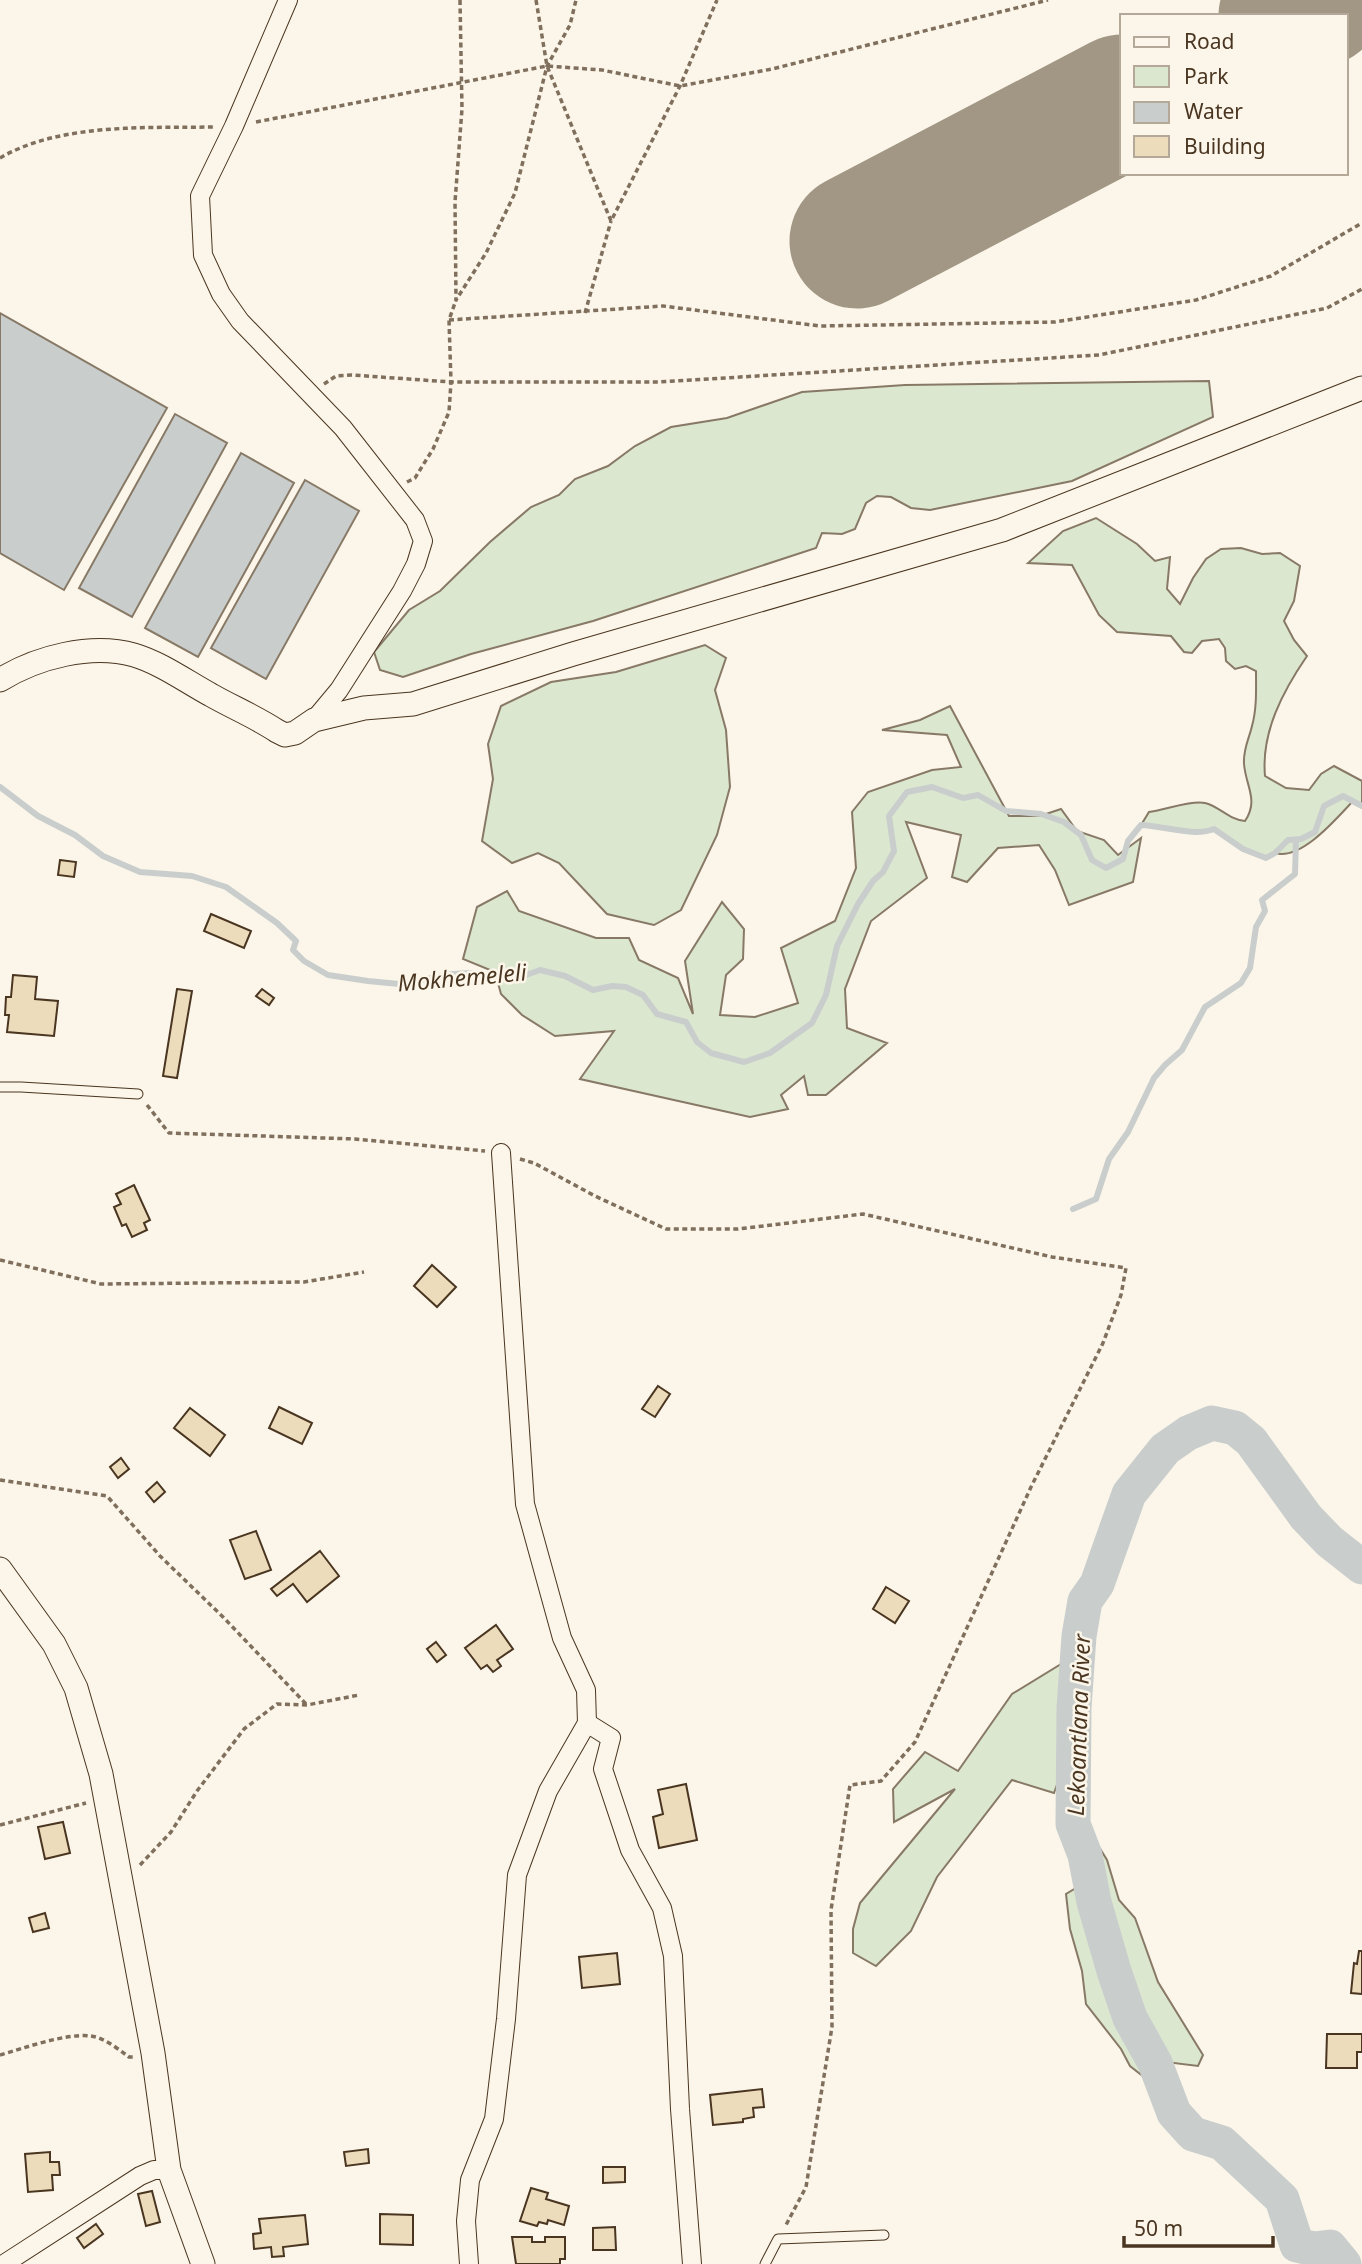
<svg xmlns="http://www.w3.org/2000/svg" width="1362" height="2264" viewBox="0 0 1362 2264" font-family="'Noto Sans',sans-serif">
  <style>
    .green { fill: #dce7d0; stroke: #887966; stroke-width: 2 }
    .water { fill: #c9cecd; stroke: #887966; stroke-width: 2 }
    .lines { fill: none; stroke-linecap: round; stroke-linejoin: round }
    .stream { stroke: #c9cecd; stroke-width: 6 }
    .river { stroke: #c9cecd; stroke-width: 35 }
    .runway { stroke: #a29684; stroke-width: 135 }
    .building { fill: #ecdcbc; stroke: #4a3520; stroke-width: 2 }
    .service-casing { stroke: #4a3520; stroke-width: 11 }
    .minor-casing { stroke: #4a3520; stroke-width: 20 }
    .tertiary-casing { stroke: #4a3520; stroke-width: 25 }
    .path { stroke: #7f6f5c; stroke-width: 3.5; stroke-dasharray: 5 3.5; stroke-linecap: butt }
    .service { stroke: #fbf6e9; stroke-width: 9 }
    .minor { stroke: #fbf6e9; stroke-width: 18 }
    .tertiary { stroke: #fbf6e9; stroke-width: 23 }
    .labels { text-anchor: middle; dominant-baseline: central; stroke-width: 5; stroke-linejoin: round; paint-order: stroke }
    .water-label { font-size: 23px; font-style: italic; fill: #4a3520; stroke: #fbf6e9 }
  </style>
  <rect width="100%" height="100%" fill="#fbf6e9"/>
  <g class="green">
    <polygon points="1209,381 1213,417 1072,481 930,510 911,508 891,497 877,496 866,503 855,529 842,534 822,533 816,548 593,621 471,654 403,677 380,670 374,652 409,610 440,591 490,542 531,507 559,495 575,479 608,466 635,446 671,427 727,418 802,392 905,385"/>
    <path d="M1096 518 1137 544 1155 561 1170 557 1167 589 1180 604 1193 578 1206 559 1221 549 1241 548 1262 554 1280 553 1300 566 1294 601 1284 621 1294 640 1307 656C1283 691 1261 732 1265 776L1286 788 1309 790 1321 774 1334 766 1362 781V806L1353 801C1337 818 1301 861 1275 853L1266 858 1243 849 1214 829C1193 837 1165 826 1141 825L1149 812C1164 810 1192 800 1205 803 1219 806 1229 820 1245 821 1259 800 1246 787 1244 764 1243 749 1249 739 1252 726 1257 708 1256 689 1256 671L1246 666 1235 669 1226 661 1225 648 1219 639 1202 641 1192 653 1184 652 1171 636 1117 632 1099 615 1072 565 1028 563 1063 531Z"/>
    <polygon points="705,645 726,658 715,690 726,730 730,787 717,835 681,910 654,925 607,914 559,863 538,853 512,863 482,841 493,779 488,744 501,706 551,682 616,672"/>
    <polygon points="950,706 1009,816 1040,816 1061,809 1077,831 1104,840 1118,855 1141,838 1133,882 1069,905 1055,870 1039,845 998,848 967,882 952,877 961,835 906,822 927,878 871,921 845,989 847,1028 887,1043 826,1095 808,1095 804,1076 781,1095 788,1109 750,1117 580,1079 614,1031 555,1036 522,1015 501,994 495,972 463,959 477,907 507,891 519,911 596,938 629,938 639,960 678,978 693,1014 685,961 722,902 744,929 743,959 726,975 720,1015 755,1017 798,1003 781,948 835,921 856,868 852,812 868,792 932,770 961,767 947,735 882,730 920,720"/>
    <polygon points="1066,1661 1069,1752 1054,1793 1012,1780 937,1877 911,1931 876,1966 853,1953 853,1929 860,1903 955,1789 894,1822 893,1789 925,1752 958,1771 1012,1694"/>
    <polygon points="1088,1842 1096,1842 1107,1860 1119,1900 1135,1918 1158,1982 1203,2055 1198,2066 1166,2062 1144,2077 1130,2066 1121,2049 1086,2004 1082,1971 1070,1929 1066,1894 1076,1888 1084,1895 1098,1894 1099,1881"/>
  </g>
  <g class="water">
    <polygon points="0,313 167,408 64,590 0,553"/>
    <polygon points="175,414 227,443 132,617 79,588"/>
    <polygon points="241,453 294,483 198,657 145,628"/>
    <polygon points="305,480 359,511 266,679 211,648"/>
  </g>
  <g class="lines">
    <g class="stream">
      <path d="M0 787 38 816 75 835 103 856 140 872 192 876 226 887 277 923 296 941 293 950 304 961 328 975 368 981 399 984 453 974 470 973 493 979 526 975 540 970 565 976 593 990 612 986 626 987 643 995 657 1014 686 1022 697 1042 711 1053 744 1062 770 1053 812 1023 826 995 837 946 858 904 873 881 883 872 894 851 889 816 907 792 932 787 963 798 978 795 1006 811 1041 814 1064 822 1081 835 1092 860 1106 868 1123 859 1128 841 1141 825C1164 826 1194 837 1214 829L1243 849 1266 858 1275 853 1288 840 1301 839 1315 832 1324 806 1343 796 1362 806"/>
      <polyline points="1073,1209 1096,1199 1109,1159 1128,1132 1154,1078 1165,1065 1182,1050 1205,1007 1241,983 1250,968 1256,927 1265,911 1262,900 1295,874 1296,840"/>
    </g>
    <polyline class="river" points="1344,2264 1330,2247 1314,2249 1297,2245 1282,2199 1222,2143 1193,2134 1174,2113 1155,2063 1130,2018 1114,1971 1094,1902 1085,1855 1073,1824 1074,1708 1079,1636 1085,1601 1097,1584 1129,1494 1165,1449 1188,1433 1212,1423 1235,1428 1251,1441 1306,1517 1329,1541 1362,1567"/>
    <g class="runway">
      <polyline points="1286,16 1316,0"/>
      <polyline points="857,241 1122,102"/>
    </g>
  </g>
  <g class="building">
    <polygon points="60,860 76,862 74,877 58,875"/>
    <polygon points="211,914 251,931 244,948 204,931"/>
    <polygon points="13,975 37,977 35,999 58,1001 54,1036 7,1032 9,1015 5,1015 6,997 11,997"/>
    <polygon points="177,989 192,991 177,1078 163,1076"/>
    <polygon points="262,989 274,998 269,1005 256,996"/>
    <polygon points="134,1185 150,1220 144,1223 147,1230 132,1237 126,1224 122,1226 114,1207 121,1204 116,1194"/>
    <polygon points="432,1265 456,1287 437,1307 414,1286"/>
    <polygon points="658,1386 670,1394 655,1417 642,1409"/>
    <polygon points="279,1407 312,1423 302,1444 269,1428"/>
    <polygon points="190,1408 225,1435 210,1456 174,1428"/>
    <polygon points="121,1458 129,1469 118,1478 110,1467"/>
    <polygon points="157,1482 165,1492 154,1502 146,1492"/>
    <polygon points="256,1531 271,1570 245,1579 230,1540"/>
    <polygon points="320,1551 339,1576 307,1602 293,1584 277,1596 271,1589"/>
    <polygon points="886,1587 909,1601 895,1623 873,1609"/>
    <polygon points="496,1625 513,1649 497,1660 501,1666 493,1672 487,1665 481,1669 465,1648"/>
    <polygon points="436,1642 446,1655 437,1662 427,1649"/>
    <polygon points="686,1784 697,1840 659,1848 653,1817 663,1814 658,1790"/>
    <polygon points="63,1822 70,1853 45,1859 38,1827"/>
    <polygon points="45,1913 49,1928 33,1932 29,1918"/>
    <polygon points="1359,1951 1362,1951 1362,1994 1351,1993 1354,1963 1357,1964"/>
    <polygon points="617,1953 620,1984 582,1988 579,1957"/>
    <polygon points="1327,2034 1362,2034 1362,2052 1357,2052 1357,2068 1326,2068"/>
    <polygon points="762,2089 764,2107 753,2108 754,2117 743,2119 743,2122 713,2125 710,2095"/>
    <polygon points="368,2149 369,2163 346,2166 344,2152"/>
    <polygon points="50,2152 50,2162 59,2162 60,2175 52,2175 53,2190 28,2192 25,2154"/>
    <polygon points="603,2167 625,2167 625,2182 603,2183"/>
    <polygon points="531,2188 548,2193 546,2199 569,2206 564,2225 548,2220 547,2224 539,2222 537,2226 520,2221"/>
    <polygon points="152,2191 160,2222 146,2226 138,2194"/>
    <polygon points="380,2214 413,2215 413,2245 380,2244"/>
    <polygon points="305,2215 308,2244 283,2247 284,2256 272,2257 271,2247 254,2249 253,2234 261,2233 259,2219"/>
    <polygon points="96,2224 103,2234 84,2248 77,2238"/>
    <polygon points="615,2227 616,2250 593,2250 593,2228"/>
    <polygon points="512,2237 532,2237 532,2242 545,2242 545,2237 565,2237 565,2259 560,2259 560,2264 516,2264"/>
  </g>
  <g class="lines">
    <g class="service-casing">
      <g id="service">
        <polyline points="0,1087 21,1087 138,1094"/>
        <polyline points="765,2264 778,2239 884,2235"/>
      </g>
    </g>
    <g class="minor-casing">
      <g id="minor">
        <polyline points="288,0 234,126 200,196 203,255 221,294 240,321 343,428 415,520 423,541 416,564 402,591 339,690 314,720"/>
        <polyline points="587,1723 611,1738 603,1769 630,1850 662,1908 673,1956 680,2109 692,2264"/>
        <polyline points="4,2264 140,2176 154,2170 169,2170"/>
        <polyline points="469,2264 466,2221 470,2180 494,2119 506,2019 517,1875 548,1791 587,1723 586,1690 562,1638 525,1504 501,1153"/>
      </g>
    </g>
    <g class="tertiary-casing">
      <g id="tertiary">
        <path d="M0 680C37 657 91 643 134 655 161 663 187 682 211 695 232 707 256 717 277 731L285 735 295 733 314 720 364 708 413 704 573 654 1002 530 1362 388"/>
        <polyline points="0,1569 54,1644 76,1688 101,1774 153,2053 169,2170 203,2264"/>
      </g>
    </g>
    <g class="path">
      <polyline points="460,0 462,109 455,202 456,300 486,253 515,193 547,66 570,25 576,0"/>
      <polyline points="536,0 547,66 611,221 680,86 717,0"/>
      <polyline points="256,122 547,66 602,70 680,86 772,69 1048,0"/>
      <path d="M0 158C60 123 145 128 214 127"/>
      <polyline points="585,313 611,221"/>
      <polyline points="449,320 663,306 820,326 1055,322 1196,300 1271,276 1362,223"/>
      <polyline points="324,384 336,376 352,375 451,382 659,382 1099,355 1327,308 1362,289"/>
      <polyline points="407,482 415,478 433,449 449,412 451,382 449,320 456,300"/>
      <polyline points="147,1105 169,1133 355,1139 485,1151"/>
      <polyline points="520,1159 534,1163 595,1196 666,1229 738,1229 863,1214 1052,1257 1126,1268 1121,1295 1103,1343 1031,1487 915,1742 881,1781 850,1785 831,1910 832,2027 806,2187 786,2225"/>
      <polyline points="0,1260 101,1284 304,1282 364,1272"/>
      <polyline points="0,1480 107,1496 160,1556 223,1617 307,1705"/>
      <polyline points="0,1825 86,1803"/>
      <polyline points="140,1865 171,1832 197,1791 244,1729 277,1704 307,1705 359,1695"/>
      <path d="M0 2055C25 2048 65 2033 91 2036 105 2038 118 2049 129 2057H133"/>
    </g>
    <use href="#service" class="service"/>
    <use href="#minor" class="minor"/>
    <use href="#tertiary" class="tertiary"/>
  </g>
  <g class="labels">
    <g class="water-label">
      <text transform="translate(462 977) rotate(-5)">Mokhemeleli</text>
      <text transform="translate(1078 1725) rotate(-88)">Lekoantlana River</text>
    </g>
  </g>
  <rect x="1120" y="14" width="228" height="161" fill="#fbf6e9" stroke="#b4a999" stroke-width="2"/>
  <rect x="1134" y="37" width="35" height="10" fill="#fbf6e9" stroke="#b4a999" stroke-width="2"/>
  <text x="1184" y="49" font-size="21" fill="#4a3520">Road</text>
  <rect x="1134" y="66" width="35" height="21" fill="#dce7d0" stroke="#b4a999" stroke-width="2"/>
  <text x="1184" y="84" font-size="21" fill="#4a3520">Park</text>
  <rect x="1134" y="102" width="35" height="21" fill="#c9cecd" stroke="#b4a999" stroke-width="2"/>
  <text x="1184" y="119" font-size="21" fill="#4a3520">Water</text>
  <rect x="1134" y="136" width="35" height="21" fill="#ecdcbc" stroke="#b4a999" stroke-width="2"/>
  <text x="1184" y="154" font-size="21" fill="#4a3520">Building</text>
  <path d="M1124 2236v10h149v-10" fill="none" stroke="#4a3520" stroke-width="3.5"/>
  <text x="1134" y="2236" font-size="21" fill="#4a3520" stroke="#fbf6e9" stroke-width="5" paint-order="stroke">50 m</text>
</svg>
